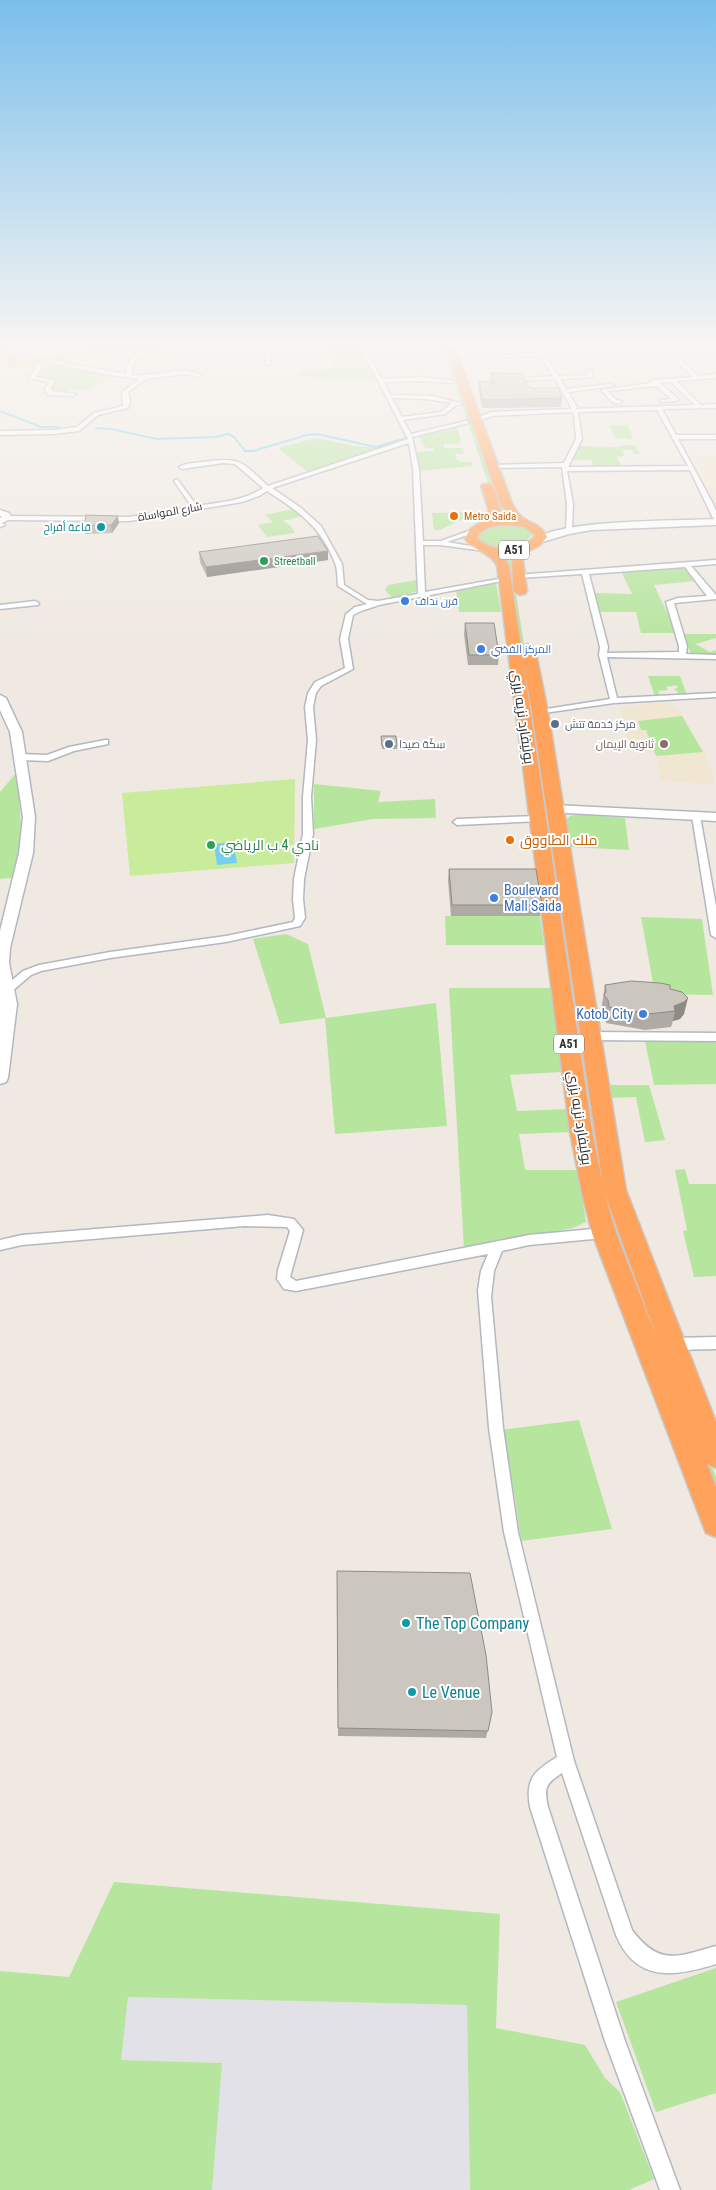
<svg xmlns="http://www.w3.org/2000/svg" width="716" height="2190" viewBox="0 0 716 2190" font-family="'Roboto Condensed',Cairo,sans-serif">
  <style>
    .industrial { fill: #e3e1e8 }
    .education { fill: #f0e6d1 }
    .green { fill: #b6e59e }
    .pitch { fill: #c9ec9a }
    .water { fill: #75cff0 }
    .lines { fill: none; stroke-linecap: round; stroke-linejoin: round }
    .stream { stroke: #75cff0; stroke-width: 2 }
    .street-casing { stroke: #b4b7c1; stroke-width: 3 }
    .secondary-casing { stroke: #b4b7c1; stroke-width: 3 }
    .primary-casing { stroke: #c9c9c9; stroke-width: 2 }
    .highway-casing { stroke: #c9c9c9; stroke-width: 3 }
    .street { fill: #fff; fill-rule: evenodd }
    .secondary { fill: #fff; fill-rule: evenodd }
    .primary { fill: #f2d163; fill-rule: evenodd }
    .highway { fill: #ffa35c; fill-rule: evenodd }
    .wall { fill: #afaba4 }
    .shaded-wall { fill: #8e8b86 }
    .building { fill: #cbc7bf; stroke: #8e8b86 }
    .food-dot { fill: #e8710a; stroke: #fff; stroke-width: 2 }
    .culture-dot { fill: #0f9aa8; stroke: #fff; stroke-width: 2 }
    .leisure-dot { fill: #2e9e5b; stroke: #fff; stroke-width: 2 }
    .shop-dot { fill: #3f7fe0; stroke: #fff; stroke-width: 2 }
    .service-dot { fill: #5c6f8a; stroke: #fff; stroke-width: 2 }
    .education-dot { fill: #8d6e63; stroke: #fff; stroke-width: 2 }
    .labels { text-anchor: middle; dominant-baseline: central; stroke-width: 4; stroke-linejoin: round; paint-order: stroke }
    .far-street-label { font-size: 11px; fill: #2e2e2e; stroke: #fff }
    .far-food-label { font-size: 11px; fill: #c56008; stroke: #fff; text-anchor: start }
    .far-culture-label { font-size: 11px; fill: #0d838f; stroke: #fff; text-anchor: end }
    .far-leisure-label { font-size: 11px; fill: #27864d; stroke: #fff; text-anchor: start }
    .far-shop-label { font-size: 11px; fill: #366cbe; stroke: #fff; text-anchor: start }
    .far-service-label { font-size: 11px; fill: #4e5e75; stroke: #fff; text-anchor: start }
    .far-education-label { font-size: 11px; fill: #785e54; stroke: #fff; text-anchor: end }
    .shield { fill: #fff; stroke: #6d6d6d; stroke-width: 1 }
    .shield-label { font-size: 12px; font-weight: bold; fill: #2e2e2e }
    .street-label { font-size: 14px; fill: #2e2e2e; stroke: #fff }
    .food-label { font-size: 14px; fill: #c56008; stroke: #fff; text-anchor: start }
    .leisure-label { font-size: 14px; fill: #27864d; stroke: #fff; text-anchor: start }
    .shop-label { font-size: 14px; fill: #366cbe; stroke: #fff; text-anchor: start }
    .near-culture-label { font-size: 16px; fill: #0d838f; stroke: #fff; text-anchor: start }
  </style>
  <rect width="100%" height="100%" fill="#efe9e1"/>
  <polygon class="industrial" points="128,1997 467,2005 470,2190 212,2190 221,2063 120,2060"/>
  <g class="education">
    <polygon points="174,353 178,368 139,373 139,369 133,369 134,360 141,355"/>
    <polygon points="716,455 716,505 688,456"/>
    <polygon points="663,702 675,708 682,715 705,755 715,784 661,781 656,752 631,751 620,711 628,706"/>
  </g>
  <g class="green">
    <polygon points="330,344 357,344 376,379 326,379 297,375 304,369 334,368"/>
    <polygon points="441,344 445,344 453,364 505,513 503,518 500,518"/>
    <polygon points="54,364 108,373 114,376 87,389 69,389 63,394 49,392 52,384 58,381 34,378 36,374 42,370 40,369 41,367"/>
    <polygon points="610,425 628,425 633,439 615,438"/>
    <polygon points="455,428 458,430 461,443 444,444 444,448 463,448 464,454 455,454 457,460 462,462 472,462 472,466 417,471 415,452 433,451 435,449 424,447 419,437"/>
    <polygon points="316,438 356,446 379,448 309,473 278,448"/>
    <polygon points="624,445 636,445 640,454 634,454 632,450 622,450 625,456 617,457 622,467 595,468 591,460 571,460 579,446 618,447"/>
    <polygon points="292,509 303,516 283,521 290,525 295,533 267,537 258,525 273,522 265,515"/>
    <polygon points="470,512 470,515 440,530 434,530 432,513"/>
    <path d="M512 524 526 527 533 533C527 544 508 550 496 548 489 547 483 543 476 540V537C486 527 498 525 512 524Z"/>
    <polygon points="512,553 515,586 527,664 630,1254 716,1477 716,1501 598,1187 505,556"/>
    <polygon points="685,566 695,581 654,585 677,633 641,633 636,612 599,612 595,593 632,594 621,571"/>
    <polygon points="417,580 416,592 392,598 385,590 388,585"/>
    <polygon points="496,583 501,612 459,612 456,590"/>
    <polygon points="684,634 716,634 716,638 695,644 710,652 716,650 716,655 691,655"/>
    <polygon points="648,676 680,676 687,695 681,695 674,689 678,688 676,685 666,687 668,690 658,691 660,696 655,696"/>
    <polygon points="682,716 703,752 656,756 646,730 641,730 638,721"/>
    <path d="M17 772C19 806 27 847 11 878L0 879V792Z"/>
    <polygon points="314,784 381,791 378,802 435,799 436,818 373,819 314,829"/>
    <polygon points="581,814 625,818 629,850 571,847 566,820 570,816"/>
    <polygon points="445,916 540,916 544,945 446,945"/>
    <polygon points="641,917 702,919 713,995 655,994"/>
    <polygon points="286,934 308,944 326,1018 436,1003 447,1126 335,1134 325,1018 280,1024 253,939"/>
    <polygon points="449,988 551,988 561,1072 510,1075 517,1111 569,1109 571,1132 519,1134 525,1170 578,1170 586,1222 573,1228 464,1249"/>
    <polygon points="707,1039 716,1043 716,1084 654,1085 645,1041"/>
    <polygon points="609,1085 649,1085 665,1140 645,1142 636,1097 611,1098"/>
    <polygon points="685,1169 689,1184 716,1184 716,1276 694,1277 683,1231 687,1230 675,1170"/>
    <polygon points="579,1420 612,1529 521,1541 515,1498 501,1430"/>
    <polygon points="114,1882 500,1914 496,2028 585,2045 605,2078 620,2092 654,2179 629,2190 470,2190 467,2005 128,1997 121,2060 222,2063 212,2190 0,2190 0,1971 69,1977"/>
    <polygon points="716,1968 716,2093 656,2112 616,2002"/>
  </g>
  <polygon class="pitch" points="295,779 294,863 130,876 122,793"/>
  <polygon class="water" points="233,842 237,863 217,865 214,844"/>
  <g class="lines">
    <g class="stream">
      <polyline points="0,411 41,427 59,427"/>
      <polyline points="96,428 111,429 157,439 215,437 228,434 234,437 245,451 253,451 307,435 317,434 376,447 406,438"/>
    </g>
    <g class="street-casing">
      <g id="street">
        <polygon points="45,344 43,346 0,350 0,348"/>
        <polygon points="115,344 120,344 122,346 118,347"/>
        <polygon points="264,344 268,344 271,365 266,364"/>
        <path d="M359 344H363L382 379 420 377 455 381 452 383 420 381 384 382 390 395 434 396 463 404 456 405 445 414 403 420 411 434 466 421 469 423 412 437 419 469 423 541H441L474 529 476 530V532L447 542 488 549 485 551 440 545H423L425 592 504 578 507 580 379 605 361 611 353 615 348 639 353 669 321 686 316 693 313 707 316 740 311 797 313 834 304 879 303 899 305 918 300 926 226 942 110 958 41 971 31 975 11 992H3L2 990 3 988 23 971 39 965 110 952 226 936 293 922 295 918 293 899 294 879 303 834V797L308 740 305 707 308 693 315 682 345 668 340 639 346 614 355 607 367 604 338 586C337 579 338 570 335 563 321 526 298 511 267 491L259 496 242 502 129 521 7 520 4 518 7 516 129 517 192 507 174 481 177 479 197 506C220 502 244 501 263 488L235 464 223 463 182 469 179 467C185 463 194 463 202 462 241 457 240 460 268 486L408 439ZM392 398 425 399 452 403 441 412 402 417ZM409 443 413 469 418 594 378 601 368 600 344 585 342 564 321 526 301 508 272 488Z"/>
        <path d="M534 344H538L558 376 587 375V371H591L593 377 560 379 566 389 611 384 614 386 568 392 577 407 576 409 695 405 671 382 660 383 678 399V401L661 402V400L671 399 657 386 608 391 616 400 622 401 620 404 613 403 601 390 651 383 649 382 652 380 693 377 660 344H665L698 376 716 374V378L676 381 701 405 716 404V408L662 409 676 435H716V439H678L713 504 716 511V520L713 518 690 470 567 471 573 504 572 530 569 532 566 530 567 504 562 467 490 468V466L492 465 564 463 576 439 574 414 572 412 492 416 475 422 472 420 491 412 571 409V407L555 379 512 381 509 379 553 376 540 356 479 358 476 356 539 353ZM657 410 688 466 568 467 582 439 578 412Z"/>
        <path d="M152 345 154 347C141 353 131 360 132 375 153 377 181 365 201 375L198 377 183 374 146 379 128 392 130 402 128 408 98 415 79 431 53 434 0 435V431L53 430 77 427 94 413 123 406 122 392 140 379 104 374 48 362 41 366V370L35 377 55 380 51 388V391L76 394 73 396 49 395 46 393 45 388 50 382 29 378 35 370V365L42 361V359L126 374C126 359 139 350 152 345Z"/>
        <polygon points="0,523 4,524 5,525 0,527"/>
        <path d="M716 560V564L691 566 716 595V599L674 603 687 646 686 654 716 655V659L607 657 617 698 716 693V697L614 703 537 714V710H540L610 699 599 655 600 647 582 574 518 578 516 577V575ZM685 567 707 596 678 598 666 602 679 646V652L607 653 608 647 589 574Z"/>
        <polygon points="35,601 39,603 38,605 0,609 0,605"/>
        <polygon points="105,740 108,740 108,744 74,751 48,761 20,760 16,757 20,754 47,755 69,747"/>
        <polygon points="696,813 700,816 716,906 716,938 711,935 692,816"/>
        <polygon points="538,816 541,817 541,821 457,825 453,822 457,819"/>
        <polygon points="590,1032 716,1033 716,1041 590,1040 585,1036"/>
        <path d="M268 1215 294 1219 303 1230 290 1277 296 1281 529 1235 604 1228 608 1229 610 1233 608 1237 604 1238 529 1245 502 1251 494 1271 491 1297 503 1428 518 1532 574 1761 632 1930C659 1966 677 1957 716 1946V1964C675 1977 636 1983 616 1935L562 1773C545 1784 544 1788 548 1807L625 2041 680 2190H660L605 2041 530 1807C525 1779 534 1771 557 1757L504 1532 489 1428 478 1290 481 1271 488 1254 296 1291 284 1289 277 1279 278 1270 290 1231 287 1227 244 1226 22 1245 0 1250V1240L22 1235Z"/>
        <polygon points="716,1337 716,1349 672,1350 667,1348 665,1344 667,1340 672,1338"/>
      </g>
    </g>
    <g class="secondary-casing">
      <g id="secondary">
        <polygon points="0,510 9,513 12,518 0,524 0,518 2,517 0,516"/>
        <path d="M716 519V525L592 530 569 534 539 543 534 540C558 519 680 521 716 519Z"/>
        <polygon points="0,695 6,698 22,732 35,817 33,853 10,948 9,963 17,1004 8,1078 6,1082 0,1084 0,931 19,853 23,817 10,732 0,710"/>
        <polygon points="554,805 716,813 716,821 549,812 548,809 549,806"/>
      </g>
    </g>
    <g class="primary-casing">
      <g id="primary">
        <polygon points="150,344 174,344 170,346 94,354 10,368 6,365 12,361 11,359 0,356 0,352 18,356 20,361 94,350"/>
        <polygon points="696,344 716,344 716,346 700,346"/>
      </g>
    </g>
    <g class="highway-casing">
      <path id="highway" d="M444 344H454L512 503C515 509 519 516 525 519 535 525 541 525 547 537L539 546 525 553 523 560 527 591 525 594 520 595 513 591 512 555 504 556 509 566 521 647 528 644 535 648 548 712 626 1190 716 1422V1468L707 1464 716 1487V1537L706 1533 702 1523 592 1233 582 1193 570 1132 497 566C490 552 474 551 465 539L470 529 488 517V508L481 486 483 484H491L493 486 500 508 499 518H509L500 503ZM509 525 525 527 535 536C520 551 493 553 477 538 483 526 497 525 509 525ZM523 661 532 712 603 1185 592 1132ZM604 1191 658 1341 616 1233Z"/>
    </g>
    <use href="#street" class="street"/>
    <use href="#secondary" class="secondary"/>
    <use href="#primary" class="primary"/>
    <use href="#highway" class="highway"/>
  </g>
  <g class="wall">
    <polygon points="491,373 532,388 562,398 561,407 485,408 482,407 478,389 479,381 491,383 490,381"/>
    <polygon points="119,523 112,533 85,534 84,526"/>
    <polygon points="199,552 328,560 207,577 200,562"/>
    <polygon points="465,623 499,655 498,665 468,665 464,634"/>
    <polygon points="381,736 396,736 397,749 382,749"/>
    <polygon points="449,869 542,905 540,916 451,916 448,880"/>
    <polygon points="605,985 670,989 684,1014 680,1019 673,1021 671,1027 645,1030 606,1023 605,1016 601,1011"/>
    <polygon points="337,1571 492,1712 486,1738 338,1736"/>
  </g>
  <g class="shaded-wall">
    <polygon points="118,516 119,523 112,533 111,525"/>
    <polygon points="328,551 328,560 207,577 206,567"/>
    <polygon points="688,998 684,1014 680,1019 673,1021 675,1011 674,1006"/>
  </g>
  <g class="building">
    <polygon points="491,373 522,374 528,386 532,388 558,388 562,398 486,400 482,399 479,381 495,383"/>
    <polygon points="86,515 118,516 111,525 84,526"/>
    <polygon points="318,536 328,551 206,567 199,552"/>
    <polygon points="465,623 494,623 499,655 469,655"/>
    <polygon points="381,736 396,736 397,746 382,746"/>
    <polygon points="449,869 536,869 542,905 452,905"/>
    <polygon points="631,981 660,983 670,985 670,989 682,992 688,998 684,1002 674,1006 675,1011 649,1014 609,1007 608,1000 604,995 606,992 605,985"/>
    <polygon points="337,1571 470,1573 486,1655 492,1712 488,1731 338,1728"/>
  </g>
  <linearGradient id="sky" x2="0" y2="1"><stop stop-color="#7abfeb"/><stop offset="0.53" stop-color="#f8f5f2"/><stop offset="1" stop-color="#f8f5f2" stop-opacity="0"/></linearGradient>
  <rect width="716" height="650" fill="url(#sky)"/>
  <g class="food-dot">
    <circle cx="454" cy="516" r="5"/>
    <circle cx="510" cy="840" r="5"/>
  </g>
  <g class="culture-dot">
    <circle cx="101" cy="527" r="5"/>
    <circle cx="406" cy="1623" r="5"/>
    <circle cx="412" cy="1692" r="5"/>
  </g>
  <g class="leisure-dot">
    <circle cx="264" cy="561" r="5"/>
    <circle cx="211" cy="845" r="5"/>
  </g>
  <g class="shop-dot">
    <circle cx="405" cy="601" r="5"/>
    <circle cx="481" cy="649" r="5"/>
    <circle cx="494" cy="898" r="5"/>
    <circle cx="643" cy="1014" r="5"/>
  </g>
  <g class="service-dot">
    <circle cx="555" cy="724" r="5"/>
    <circle cx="389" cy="744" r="5"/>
  </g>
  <circle class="education-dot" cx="664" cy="744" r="5"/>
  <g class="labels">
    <g class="far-street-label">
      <text transform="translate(170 512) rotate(-10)">شارع المواساة</text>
    </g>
    <g class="far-food-label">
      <text x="464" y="516">Metro Saida</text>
    </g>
    <g class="far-culture-label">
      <text x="91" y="527">قاعة أفراح</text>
    </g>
    <g class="far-leisure-label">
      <text x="274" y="561">Streetball</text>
    </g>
    <g class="far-shop-label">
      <text x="415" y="601">فرن نداف</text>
      <text x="491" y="649">المركز الفضي</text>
    </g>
    <g class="far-service-label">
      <text x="565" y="724">مركز خدمة تتش</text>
      <text x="399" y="744">سِكّة صيدا</text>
    </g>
    <g class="far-education-label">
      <text x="654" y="744">ثانوية الإيمان</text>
    </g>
    <g class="shield">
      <rect x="499" y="540.5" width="30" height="19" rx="4"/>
      <rect x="554" y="1034.5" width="30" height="19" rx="4"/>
    </g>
    <g class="shield-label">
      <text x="514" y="550">A51</text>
      <text x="569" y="1044">A51</text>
    </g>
    <g class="street-label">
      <text transform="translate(523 717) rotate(82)">بوليفارد نزيه بزري</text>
      <text transform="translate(580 1118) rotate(81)">بوليفارد نزيه بزري</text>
    </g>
    <g class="food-label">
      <text x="520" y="840">ملك الطاووق</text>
    </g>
    <g class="leisure-label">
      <text x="221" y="845">نادي 4 ب الرياضي</text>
    </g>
    <g class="shop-label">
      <text x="504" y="890">Boulevard<tspan x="504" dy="16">Mall Saida</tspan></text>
      <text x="633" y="1014" text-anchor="end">Kotob City</text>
    </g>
    <g class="near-culture-label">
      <text x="416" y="1623">The Top Company</text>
      <text x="422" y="1692">Le Venue</text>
    </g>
  </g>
</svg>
